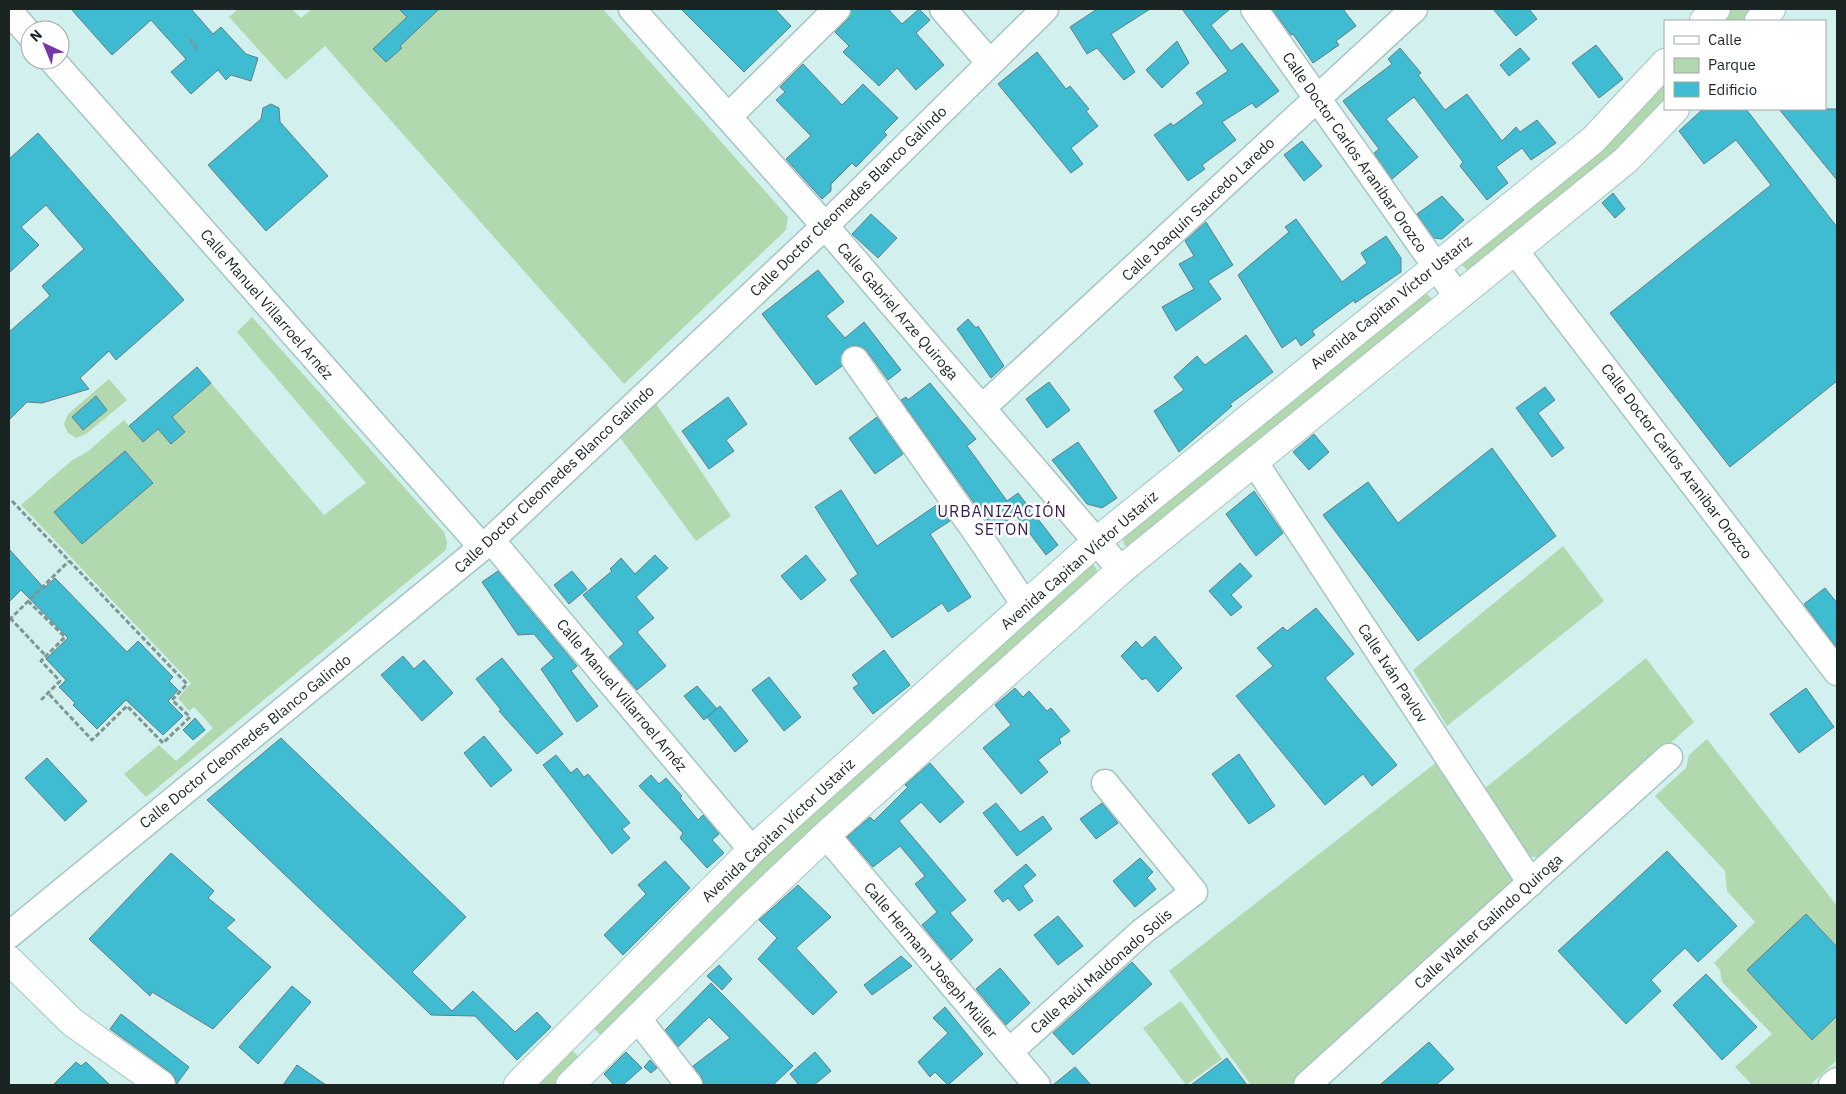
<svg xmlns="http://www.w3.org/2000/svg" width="1846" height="1094" viewBox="0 0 1846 1094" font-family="'IBM Plex Sans',sans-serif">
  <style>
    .green { fill: #b2d8af }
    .building { fill: #3fbbd2; stroke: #637e84 }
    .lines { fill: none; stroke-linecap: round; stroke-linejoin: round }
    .minor-casing { stroke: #a6c5c2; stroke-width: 29 }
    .major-casing { stroke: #a6c5c2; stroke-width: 30 }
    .path { stroke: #809694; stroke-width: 3; stroke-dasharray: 5 2.5; stroke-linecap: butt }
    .minor { stroke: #fff; stroke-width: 26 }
    .major { stroke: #fff; stroke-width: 28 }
    .labels { text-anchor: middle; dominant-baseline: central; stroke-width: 5; stroke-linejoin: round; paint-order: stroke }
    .street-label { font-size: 15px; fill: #192423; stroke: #fff }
    .neighbourhood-label { font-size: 16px; letter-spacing: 1px; fill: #391b53; stroke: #fff }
  </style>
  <rect width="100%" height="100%" fill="#d2f1ee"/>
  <g class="green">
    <polygon points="238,9 292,9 301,18 312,9 603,9 788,217 786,230 624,384 325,46 286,80 229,17"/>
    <polygon points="1731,9 1756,9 1744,21 1719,21"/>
    <polygon points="1665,79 1665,105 1623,150 1470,273 1461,264"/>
    <polygon points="1425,292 1433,300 1130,548 1124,545 1123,538 1126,532"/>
    <polygon points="252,317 444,532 447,542 446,550 146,797 124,774 159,745 176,761 213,728 194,707 189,711 178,698 191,683 21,505 71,461 87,452 124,420 142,442 158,429 171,444 172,417 211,383 324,515 366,483 237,332"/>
    <polygon points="109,379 127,400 86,434 76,438 68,433 64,424 68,414"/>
    <polygon points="655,402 731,516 696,541 619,436"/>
    <polygon points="1563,546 1604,601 1447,726 1413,670"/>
    <path d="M1092 563 1096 568 1098 574 605 1036C597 1034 595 1031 593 1023L748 872Z"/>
    <polygon points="1646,658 1694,722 1542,858 1527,856 1484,789"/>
    <polygon points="1707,739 1837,906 1837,1060 1810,1085 1752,1085 1735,1067 1772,1034 1722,982 1720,970 1714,963 1755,922 1727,891 1725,871 1655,796 1686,768 1689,755"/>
    <polygon points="1438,761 1516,878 1512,886 1290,1085 1251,1085 1169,971"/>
    <polygon points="1181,1001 1222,1059 1186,1085 1143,1028"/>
    <polygon points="564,1051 573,1051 577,1055 578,1062 555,1085 531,1085"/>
  </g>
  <g class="building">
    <polygon points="71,9 191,9 213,34 221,27 246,54 258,58 251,81 231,75 226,80 218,70 191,94 171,72 186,59 151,20 112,55"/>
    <polygon points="399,9 439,9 400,46 402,48 386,62 373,49 407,17"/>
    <polygon points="681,9 775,9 791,26 744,72"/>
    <polygon points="852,9 888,9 902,24 919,9 930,20 916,33 944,65 916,90 897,68 879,86 843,52 849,46 835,32 848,19"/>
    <polygon points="1097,9 1150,9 1111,34 1135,72 1124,80 1097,48 1087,54 1070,27"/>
    <polygon points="1182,9 1230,9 1211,25 1231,51 1242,43 1279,91 1256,108 1252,103 1222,122 1236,140 1202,165 1205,169 1188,181 1154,135 1171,123 1173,126 1204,103 1196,93 1228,71"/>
    <polygon points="1272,9 1343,9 1356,26 1336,41 1339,45 1313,63 1293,34 1291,35"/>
    <polygon points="1493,9 1529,9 1537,19 1516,36"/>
    <polygon points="1177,41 1189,63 1162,88 1146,70"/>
    <polygon points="1596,45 1623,79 1599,98 1572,63"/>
    <polygon points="1400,48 1421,73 1418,75 1445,110 1467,94 1502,141 1516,127 1520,132 1537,120 1556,143 1531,160 1522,148 1496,167 1508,183 1487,200 1460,166 1463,162 1414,97 1386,119 1418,157 1392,179 1374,153 1379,149 1343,101 1392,64 1388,59"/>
    <polygon points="1520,48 1530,59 1509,76 1500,65"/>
    <polygon points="1037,52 1066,89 1070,86 1089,109 1086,111 1098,126 1071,148 1083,164 1071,173 998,84"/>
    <polygon points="803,64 842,105 863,84 898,118 884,132 887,135 856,167 852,163 831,184 831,191 822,199 786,159 811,136 776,100 785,92 780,87"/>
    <polygon points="271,104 279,108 280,122 328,176 266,231 208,165 261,119 263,108"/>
    <polygon points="1703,109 1746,109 1837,227 1837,381 1730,467 1610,313 1771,185 1736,140 1704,164 1679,131"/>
    <polygon points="1779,109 1837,109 1837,180"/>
    <polygon points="38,133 184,300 116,360 109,351 80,378 89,389 42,403 27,402 9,420 9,332 50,296 42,286 84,249 46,205 21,227 39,245 9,273 9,159"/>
    <polygon points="1302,141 1322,166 1304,181 1284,155"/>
    <polygon points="1613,193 1625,209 1615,218 1602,203"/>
    <polygon points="1442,196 1464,220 1442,239 1434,238 1417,214"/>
    <polygon points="871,214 897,238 878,258 852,234"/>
    <polygon points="1296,219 1342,282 1367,263 1361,253 1386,236 1401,258 1401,272 1355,303 1354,300 1312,331 1315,335 1301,346 1296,338 1282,348 1238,275 1289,232 1285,227"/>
    <polygon points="1206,222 1233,265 1208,281 1221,299 1176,331 1162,307 1194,289 1179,264 1194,256 1185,241"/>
    <polygon points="818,270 844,302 826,316 845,338 864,322 901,370 888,380 867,351 862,347 854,345 847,348 842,353 842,366 816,385 762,314"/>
    <polygon points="968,319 976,328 978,326 1004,366 991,378 957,329"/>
    <polygon points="1246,335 1273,372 1230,404 1232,406 1179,452 1154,411 1184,390 1174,377 1197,356 1205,365"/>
    <polygon points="197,367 211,383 172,417 185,432 171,444 158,429 143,442 129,426"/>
    <polygon points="1049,382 1070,410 1047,428 1026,399"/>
    <polygon points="930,383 976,439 967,446 1007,501 1018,493 1058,545 1046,555 1015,514 994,531 901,400 906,397 908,400"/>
    <polygon points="1545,387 1555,400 1538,413 1564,448 1552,457 1516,408"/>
    <polygon points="96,396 107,410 83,430 72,417"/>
    <polygon points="728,397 747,424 726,440 734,451 709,469 682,431"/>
    <polygon points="877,417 903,454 875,474 849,438"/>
    <polygon points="1314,434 1329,452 1309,470 1293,452"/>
    <polygon points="1078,442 1117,498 1102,508 1087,504 1052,460"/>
    <polygon points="1492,448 1556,536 1418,641 1323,515 1368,482 1398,523"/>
    <polygon points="125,451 153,483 82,544 54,512"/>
    <polygon points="841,490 877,546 938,504 950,521 930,534 971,597 948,612 942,603 892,638 850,580 858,574 815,507"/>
    <polygon points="1254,491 1283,533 1256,556 1226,514"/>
    <polygon points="9,549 44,588 55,578 127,652 138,641 173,677 169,681 178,690 168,701 183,716 163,735 126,700 97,729 73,705 75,703 59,687 66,680 46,659 68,638 21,590 9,602"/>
    <polygon points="655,555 668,568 636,597 654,618 637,632 666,666 637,690 609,657 624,644 583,595 612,571 610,569 621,558 635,574"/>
    <polygon points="806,555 826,580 801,600 781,576"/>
    <polygon points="1240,563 1252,576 1231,595 1242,607 1231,616 1209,591"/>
    <polygon points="498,571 577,666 571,671 598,706 577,722 541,669 554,658 534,634 518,635 482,582"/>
    <polygon points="572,571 587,589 569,604 554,585"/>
    <polygon points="1825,588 1837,603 1837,648 1804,604"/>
    <polygon points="1316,608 1354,654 1325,678 1397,765 1372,786 1363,774 1325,805 1236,696 1273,666 1257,648 1283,627 1287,631"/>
    <polygon points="1155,636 1182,668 1158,692 1146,678 1142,680 1121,656 1136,641 1142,648"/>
    <polygon points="884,650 910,685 873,714 853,688 859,684 852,675"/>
    <polygon points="403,656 414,669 424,660 453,693 422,721 381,675"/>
    <polygon points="502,658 563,734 537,754 499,711 501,710 476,679"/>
    <polygon points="769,677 801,717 784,731 752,690"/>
    <polygon points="697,686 717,709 704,720 684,696"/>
    <polygon points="1015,688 1023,697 1029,691 1047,711 1051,708 1070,731 1059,739 1061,743 1038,760 1048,772 1021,794 983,748 1011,725 995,705"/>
    <polygon points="1806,688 1834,727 1799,753 1770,714"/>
    <polygon points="720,706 748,741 735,752 707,717"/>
    <polygon points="195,718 205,730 193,740 183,730"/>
    <polygon points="484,736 512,770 491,787 464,753"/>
    <polygon points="281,738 466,917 412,972 452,1011 473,991 515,1032 537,1012 551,1027 517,1060 475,1016 431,1015 207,800"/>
    <polygon points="1239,754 1275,806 1249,824 1212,774"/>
    <polygon points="556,755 571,773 577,768 584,777 588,774 630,823 622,829 630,838 612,854 543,765"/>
    <polygon points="47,758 87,801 65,821 25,778"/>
    <polygon points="930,763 964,802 940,823 921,802 899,821 966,900 950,913 973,940 951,960 922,925 937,912 915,884 925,876 900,846 873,867 847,837 870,817 874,821 908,787 905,785"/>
    <polygon points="651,775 659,784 666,778 682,796 680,798 698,820 703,815 719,834 712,840 724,853 707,868 680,838 683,833 639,786"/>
    <polygon points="996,803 1020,832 1043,816 1052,829 1017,856 983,813"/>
    <polygon points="1102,803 1118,823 1096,839 1080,819"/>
    <polygon points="1667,851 1737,926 1698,962 1685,948 1651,980 1661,991 1626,1024 1558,951"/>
    <polygon points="171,853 214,891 208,898 235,920 226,928 271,967 213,1029 152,992 150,996 89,939"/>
    <polygon points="1140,858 1153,872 1147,878 1156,889 1135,907 1113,881"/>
    <polygon points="665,861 690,888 623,955 604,935 646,894 638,885"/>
    <polygon points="1026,864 1036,875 1023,886 1033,901 1019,911 1008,898 1003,902 994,891"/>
    <polygon points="798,885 831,917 796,948 837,992 813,1015 758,959 777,938 759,920"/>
    <polygon points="1806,914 1837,947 1837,1016 1812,1040 1747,970"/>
    <polygon points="1058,916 1083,946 1058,965 1034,935"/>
    <polygon points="901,956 912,966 872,995 864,985"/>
    <polygon points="1132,962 1152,984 1073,1055 1053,1033"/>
    <polygon points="719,965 732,979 722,990 707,976"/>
    <polygon points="1000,968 1030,1003 1006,1025 976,989"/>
    <polygon points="1706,974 1757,1027 1722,1060 1673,1005"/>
    <polygon points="711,983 793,1066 773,1085 704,1085 701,1076 693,1066 730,1038 709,1017 678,1047 665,1030"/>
    <polygon points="292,986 311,1002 258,1064 239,1047"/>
    <polygon points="945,1007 983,1054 948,1085 935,1072 930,1077 918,1062 948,1033 933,1018"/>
    <polygon points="121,1014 189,1067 176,1085 175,1078 170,1072 110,1029"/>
    <polygon points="1429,1042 1454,1069 1436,1085 1380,1085"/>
    <polygon points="626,1052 642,1068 623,1085 614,1085 604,1074"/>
    <polygon points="815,1052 831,1071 814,1085 799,1085 790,1074"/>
    <polygon points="1227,1058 1247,1085 1191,1085"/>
    <polygon points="650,1060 657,1068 651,1073 644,1067"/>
    <polygon points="76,1062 81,1066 86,1062 110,1085 53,1085"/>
    <polygon points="297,1065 326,1085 283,1085"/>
    <polygon points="1075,1067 1091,1085 1053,1085"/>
  </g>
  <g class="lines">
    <g class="minor-casing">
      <g id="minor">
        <polyline points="632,9 825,226 1121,570"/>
        <polyline points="943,9 990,63"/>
        <polyline points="1254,9 1457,296"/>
        <polyline points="9,11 30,35"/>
        <polyline points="52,60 482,547"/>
        <polyline points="728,117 837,9"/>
        <polyline points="1515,251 1837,672"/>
        <polyline points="855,360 983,542 1025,605"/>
        <polyline points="982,408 1414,9"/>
        <polyline points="1255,463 1531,883"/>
        <polyline points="491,540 752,850"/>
        <polyline points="826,835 1037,1085"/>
        <polyline points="9,935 491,540 825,226 1045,9"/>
        <polyline points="638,1019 689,1085"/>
        <polyline points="1009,1052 1143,931 1194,892 1105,783"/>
        <polyline points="1307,1085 1669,757"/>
        <polyline points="1832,1085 1837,1081"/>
      </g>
    </g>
    <g class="major-casing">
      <g id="major">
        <polyline points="1704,21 1716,9"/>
        <polyline points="1759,21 1771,9"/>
        <polyline points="9,960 72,1022 161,1085"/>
        <polyline points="518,1085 752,850 1097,541 1593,140 1665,63"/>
        <polyline points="570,1085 750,907 826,835 1121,570 1626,160 1675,109"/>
      </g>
    </g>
    <g class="path">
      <polyline points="190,39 197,49"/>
      <polyline points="12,501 187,684 172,700 190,717 163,743 127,706 92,740 48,693"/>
      <polyline points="28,601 65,637 41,661 60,681 40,701"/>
      <polyline points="10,618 46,656"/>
      <polyline points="9,620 69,561"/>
    </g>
    <use href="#minor" class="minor"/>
    <use href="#major" class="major"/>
  </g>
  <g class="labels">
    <g class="street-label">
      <text transform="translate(1355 152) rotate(55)">Calle Doctor Carlos Aranibar Orozco</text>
      <text transform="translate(848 201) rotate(-44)">Calle Doctor Cleomedes Blanco Galindo</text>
      <text transform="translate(1198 209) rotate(-43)">Calle Joaquín Saucedo Laredo</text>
      <text transform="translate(1391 302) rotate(-39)">Avenida Capitan Víctor Ustariz</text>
      <text transform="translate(267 304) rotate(49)">Calle Manuel Villarroel Arnéz</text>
      <text transform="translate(898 311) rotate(49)">Calle Gabriel Arze Quiroga</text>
      <text transform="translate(1677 461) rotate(53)">Calle Doctor Carlos Aranibar Orozco</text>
      <text transform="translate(554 479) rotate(-43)">Calle Doctor Cleomedes Blanco Galindo</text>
      <text transform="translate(1079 560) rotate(-41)">Avenida Capitan Víctor Ustariz</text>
      <text transform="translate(1393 673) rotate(57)">Calle Iván Pavlov</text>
      <text transform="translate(622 695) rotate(50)">Calle Manuel Villarroel Arnéz</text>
      <text transform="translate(245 741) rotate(-39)">Calle Doctor Cleomedes Blanco Galindo</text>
      <text transform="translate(778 830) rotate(-43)">Avenida Capitan Víctor Ustariz</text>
      <text transform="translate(1488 921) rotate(-42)">Calle Walter Galindo Quiroga</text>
      <text transform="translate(931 960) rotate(50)">Calle Hermann Joseph Müller</text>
      <text transform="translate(1101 971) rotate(-41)">Calle Raúl Maldonado Solis</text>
    </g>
    <g class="neighbourhood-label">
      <text x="1002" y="511">URBANIZACIÓN<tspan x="1002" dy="18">SETON</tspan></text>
    </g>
  </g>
  <rect width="1846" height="1094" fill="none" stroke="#192423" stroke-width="20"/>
  <rect x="1664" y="20" width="162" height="90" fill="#ffffff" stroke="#a3a7a7"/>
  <rect x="1674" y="36" width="25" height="8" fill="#ffffff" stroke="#a3a7a7"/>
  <text x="1708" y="45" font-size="15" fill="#192423">Calle</text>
  <rect x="1674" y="58" width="25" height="15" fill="#b2d8af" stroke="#a3a7a7"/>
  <text x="1708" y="70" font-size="15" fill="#192423">Parque</text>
  <rect x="1674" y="82" width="25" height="15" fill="#3fbbd2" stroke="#a3a7a7"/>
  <text x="1708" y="95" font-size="15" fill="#192423">Edificio</text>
  <g transform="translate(45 45) rotate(316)"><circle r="24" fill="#ffffff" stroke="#a3a7a7"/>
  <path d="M0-4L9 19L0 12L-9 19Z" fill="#7635a9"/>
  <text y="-8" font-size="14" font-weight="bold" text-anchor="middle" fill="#192423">N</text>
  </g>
</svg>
